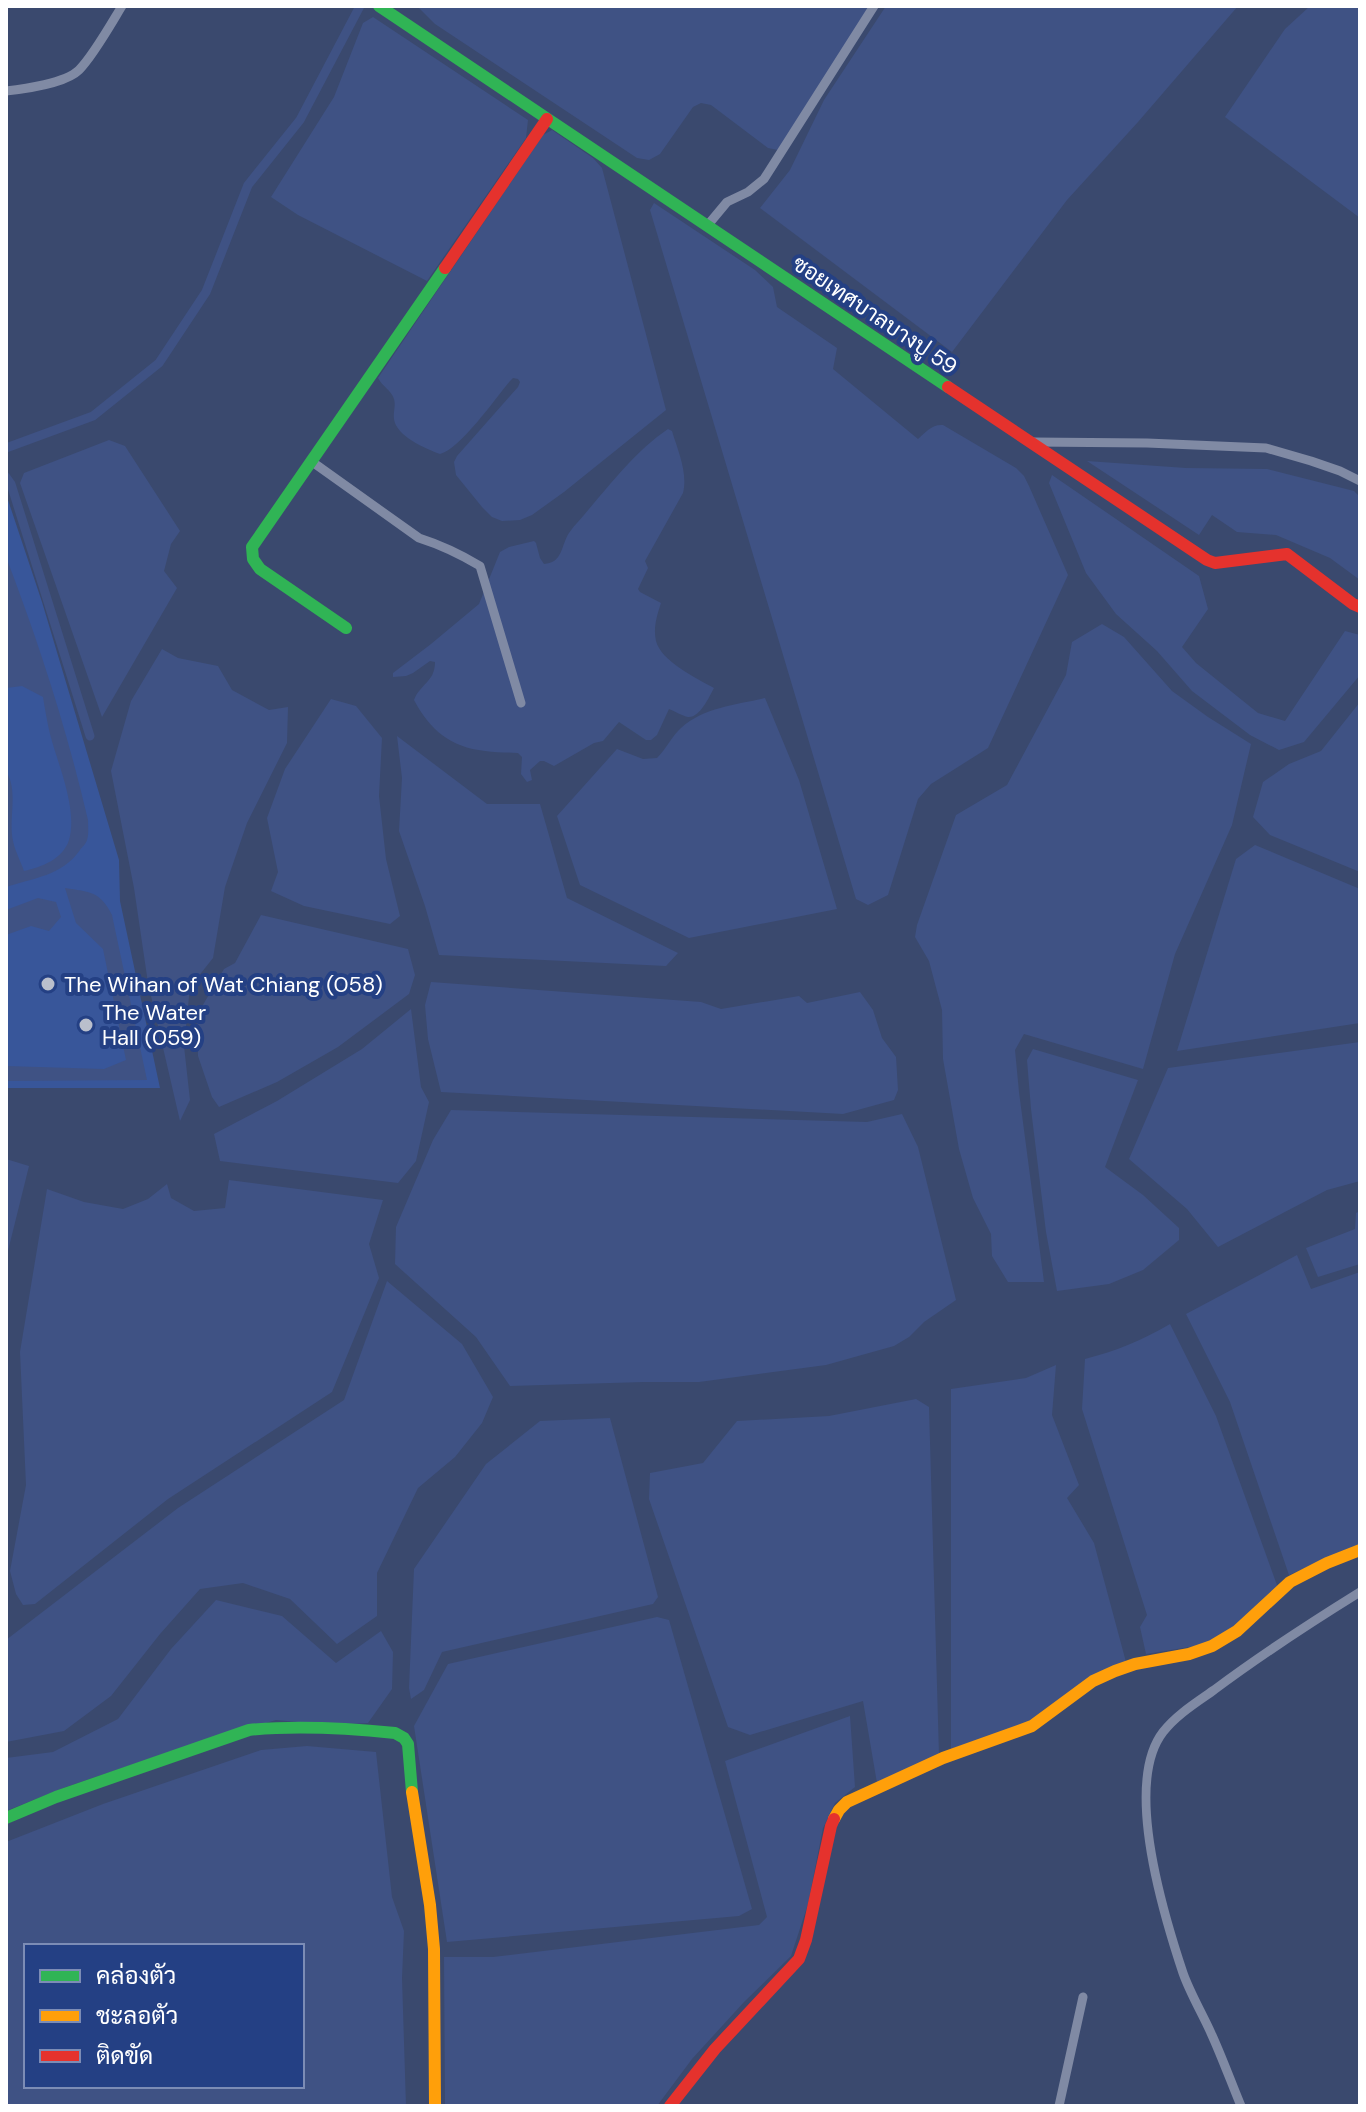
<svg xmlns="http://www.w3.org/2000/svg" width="1366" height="2112" viewBox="0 0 1366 2112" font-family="'DM Sans',Sarabun,sans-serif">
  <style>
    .green { fill: #38569a }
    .water { fill: #3f5284; fill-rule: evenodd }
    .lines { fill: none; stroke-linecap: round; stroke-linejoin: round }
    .canal { stroke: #3f5284; stroke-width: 9 }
    .street { stroke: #808aa4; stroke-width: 9 }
    .fast { stroke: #30b455; stroke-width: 12 }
    .slow { stroke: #ff9f0a; stroke-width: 12 }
    .jam { stroke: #e5322d; stroke-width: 12 }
    .poi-dot { fill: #babfcc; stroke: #244084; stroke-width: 3 }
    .labels { text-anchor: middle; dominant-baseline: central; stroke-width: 8; stroke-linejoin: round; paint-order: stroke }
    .street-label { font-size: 22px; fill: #fff; stroke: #244084 }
    .poi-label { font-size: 22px; fill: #fff; stroke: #244084; text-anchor: start }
  </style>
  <rect width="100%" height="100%" fill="#3a496e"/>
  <polygon class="green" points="6,494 42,602 119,860 120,901 160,1088 6,1088"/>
  <g class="water">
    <polygon points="417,6 871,6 778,150 768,148 711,105 701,103 693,107 660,154 649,160 637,158 435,24"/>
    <polygon points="886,6 1238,6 1138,122 1067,200 952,352 760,208 790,170 824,100"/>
    <polygon points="1310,6 1360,6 1360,218 1225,117 1285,29"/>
    <polygon points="373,17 528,120 526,138 427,281 298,215 271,197 334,97 363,23"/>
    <path d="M552 130 593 158 602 168 666 410 564 492 532 515 520 520 502 521 492 517 482 507 456 475 454 462 457 456 518 387 520 382 518 379 513 378 510 381C495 399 460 449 440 454 426 449 396 436 394 419 393 412 396 406 394 399 391 390 382 386 378 378L543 135Z"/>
    <path d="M654 203 755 270 773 287 777 307 837 348 833 369 918 439C926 432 932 424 943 425L1016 468 1024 476 1029 486 1068 575 988 748 931 784 918 799 888 895 868 905 856 899 650 210Z"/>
    <path d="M668 429 672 431C678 451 688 473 683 493L645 561 648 568 638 589 640 592 661 603C657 615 653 628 656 641 661 661 696 678 714 688 709 697 700 718 688 717 682 716 675 711 669 709L657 735 651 740H646L619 722 603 741 594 743 554 766 544 761H540L530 770 532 780 527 782 521 774 522 757 518 753C507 752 496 753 485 751 450 747 430 730 414 700 420 684 435 682 435 662L430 661 413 673 406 676 393 677V673L431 644 479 604 500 552 509 547 534 541 536 543 540 558 544 564C563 563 561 545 569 533 575 524 583 517 589 509 613 481 638 449 668 429Z"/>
    <polygon points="109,440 125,446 180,531 171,544 164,571 177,588 102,717 20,483 24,473"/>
    <polygon points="1087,461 1186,468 1267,469 1354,491 1360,497 1360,580 1330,558 1276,535 1237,532 1212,515 1199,535"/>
    <polygon points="1052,475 1199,576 1208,609 1182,647 1196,663 1258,713 1285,721 1345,631 1360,635 1360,675 1304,742 1279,750 1250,735 1192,691 1157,651 1116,614 1086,573 1049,483"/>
    <path d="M6 557C39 643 67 730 88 820 88 826 89 834 87 840 86 844 82 847 80 850 62 876 33 878 6 887V771C19 792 8 818 13 841 15 851 21 862 24 871 42 867 63 859 69 840 78 809 58 765 50 734 47 722 45 709 43 697L22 686 6 688Z"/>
    <polygon points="1102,624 1124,637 1172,691 1208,717 1251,744 1232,825 1175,954 1143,1069 1024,1034 1015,1050 1019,1092 1044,1282 1008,1282 992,1256 991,1234 973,1198 959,1149 943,1059 942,1010 929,961 915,937 917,925 956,815 1007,785 1066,675 1072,642"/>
    <polygon points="162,649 178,658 218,666 232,690 269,710 288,707 287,743 247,823 225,887 213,958 190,987 184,1046 190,1100 180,1121 148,983 134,888 111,771 131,701"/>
    <path d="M765 698 799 780 837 909 689 938 580 885 557 816 617 749 643 759 657 758C666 749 672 736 681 728 704 707 736 705 765 698Z"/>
    <polygon points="331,699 356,706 382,738 379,796 386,859 400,916 390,924 304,906 271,891 278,872 267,818 285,769"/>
    <polygon points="1360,702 1360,872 1270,835 1253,817 1263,782 1289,764 1321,751"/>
    <polygon points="397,736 487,804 540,804 567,898 678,953 666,966 439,955 425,906 399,831 402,778"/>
    <polygon points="1255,845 1360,889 1360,1023 1177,1051 1236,859"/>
    <path d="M65 888C90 892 100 891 112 915L147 1080 6 1081V1066L104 1069 126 1060 103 949 76 923Z"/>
    <polygon points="38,898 56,902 61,917 49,931 31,926 6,935 6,910"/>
    <polygon points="261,915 408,949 415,975 409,994 338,1047 277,1082 219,1107 212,1097 198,1056 197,1015 224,969 235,963"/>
    <polygon points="431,982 701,1002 721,1009 799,996 807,1003 860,992 873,1010 882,1038 896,1057 898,1090 894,1100 843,1114 441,1092 428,1039 425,1005"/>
    <polygon points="411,1009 421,1087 429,1102 416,1161 398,1183 220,1161 214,1134 277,1101 362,1049"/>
    <polygon points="1360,1042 1360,1181 1327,1190 1218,1247 1187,1209 1129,1159 1168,1068"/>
    <polygon points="1033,1049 1138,1080 1105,1167 1143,1195 1179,1228 1179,1240 1143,1270 1109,1284 1057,1291 1046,1232 1031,1109 1027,1060"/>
    <polygon points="451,1110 867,1122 902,1114 918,1147 956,1300 924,1322 909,1337 894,1346 826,1365 699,1382 644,1382 510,1386 476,1337 395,1264 396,1227 433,1140"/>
    <polygon points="6,1159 29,1166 6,1259"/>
    <polygon points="229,1180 383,1200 369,1244 379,1278 332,1392 168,1499 35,1604 23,1605 16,1594 10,1571 26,1485 20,1352 47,1189 84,1202 123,1209 148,1199 167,1184 171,1198 194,1211 225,1208"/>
    <polygon points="1360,1211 1360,1264 1318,1277 1306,1248 1355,1229 1356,1213"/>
    <polygon points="1297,1255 1311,1289 1360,1272 1360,1544 1289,1575 1230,1402 1186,1314"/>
    <polygon points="387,1281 462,1344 493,1397 482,1423 455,1457 418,1488 377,1573 377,1616 337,1644 290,1599 243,1583 200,1589 160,1634 111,1696 64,1731 6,1742 6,1640 178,1508 344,1400"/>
    <path d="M1170 1324 1216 1416 1278 1588 1235 1629 1202 1645 1146 1654 1140 1627 1147 1615 1082 1409 1085 1359C1116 1351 1143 1340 1170 1324Z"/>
    <polygon points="1056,1365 1052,1415 1079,1485 1067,1498 1094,1543 1126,1662 1037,1719 951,1749 951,1389 1026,1378"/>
    <polygon points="916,1399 929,1407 939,1755 877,1783 863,1701 750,1735 728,1727 649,1499 650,1473 703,1463 737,1421 829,1416"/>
    <polygon points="610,1418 658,1597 653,1604 442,1652 424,1690 411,1699 409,1688 414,1569 486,1464 540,1421"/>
    <polygon points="216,1600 282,1616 336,1663 381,1631 393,1652 392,1689 368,1723 329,1725 276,1720 178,1749 66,1787 6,1811 6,1758 53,1752 118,1719 171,1649"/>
    <polygon points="657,1617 669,1620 752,1909 739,1916 447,1942 414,1726 448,1664"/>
    <polygon points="850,1716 855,1787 835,1803 823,1828 808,1904 791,1956 744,2002 692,2059 657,2106 445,2106 444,1957 493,1957 759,1925 767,1917 725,1761"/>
    <path d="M307 1746 376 1752 392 1897 404 1931 402 1978 406 2106H6V1842L103 1804 261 1750ZM26 1946H302V2086H26Z"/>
  </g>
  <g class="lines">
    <g class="canal">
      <polyline points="6,448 93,416 159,363 206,292 248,185 300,120 360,6"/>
      <polyline points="6,477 11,484 90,736"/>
    </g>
    <g class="street">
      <path d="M6 91C24 89 66 83 79 70 93 56 111 24 122 6"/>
      <polyline points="707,226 727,202 748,192 764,179 874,6"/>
      <polyline points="1033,442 1147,443 1266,448 1311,461 1340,471 1360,481"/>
      <path d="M311 461 419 538C441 545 460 554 480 566L521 703"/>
      <polyline points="1059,2106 1083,1997"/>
      <path d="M1241 2106C1231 2082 1222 2057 1211 2033 1202 2013 1190 1993 1183 1973 1164 1916 1123 1784 1163 1732 1176 1715 1197 1702 1214 1690 1261 1655 1310 1623 1360 1592"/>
    </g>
    <g class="fast">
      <polyline points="379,6 948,387"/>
      <polyline points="346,628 260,569 253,559 252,547 445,268"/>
      <path d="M6 1818 56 1797 249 1730C298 1725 346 1728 395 1733L404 1738 408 1744 412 1792"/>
    </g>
    <g class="slow">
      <polyline points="412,1792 430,1905 434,1949 435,2106"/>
      <polyline points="834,1819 839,1810 847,1802 943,1758 1032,1726 1093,1681 1115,1671 1135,1664 1189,1654 1212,1646 1237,1631 1290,1582 1327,1563 1360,1550"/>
    </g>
    <g class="jam">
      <polyline points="445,268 547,119"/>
      <polyline points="948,387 1207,560 1215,563 1287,554 1353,604 1360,607"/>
      <polyline points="670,2106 715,2049 799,1959 806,1940 831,1826 834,1819"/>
    </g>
  </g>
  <g class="poi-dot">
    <circle cx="48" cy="984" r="8"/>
    <circle cx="86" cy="1025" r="8"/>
  </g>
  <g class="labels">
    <g class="street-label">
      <text transform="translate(875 315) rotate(34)">ซอยเทศบาลบางปู 59</text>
    </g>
    <g class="poi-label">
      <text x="64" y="984">The Wihan of Wat Chiang (058)</text>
      <text x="102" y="1012">The Water<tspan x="102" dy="25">Hall (059)</tspan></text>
    </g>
  </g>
  <rect width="1366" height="2112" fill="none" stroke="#ffffff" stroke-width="16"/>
  <rect x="24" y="1944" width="280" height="144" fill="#244084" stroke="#7c8cb5" stroke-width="2"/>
  <rect x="40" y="1970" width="40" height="12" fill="#30b455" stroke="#7c8cb5" stroke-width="2"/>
  <text x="96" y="1984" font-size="24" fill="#ffffff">คล่องตัว</text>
  <rect x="40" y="2010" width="40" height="12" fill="#ff9f0a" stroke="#7c8cb5" stroke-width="2"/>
  <text x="96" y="2024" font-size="24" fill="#ffffff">ชะลอตัว</text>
  <rect x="40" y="2050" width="40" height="12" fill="#e5322d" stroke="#7c8cb5" stroke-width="2"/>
  <text x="96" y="2064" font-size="24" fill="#ffffff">ติดขัด</text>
</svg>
